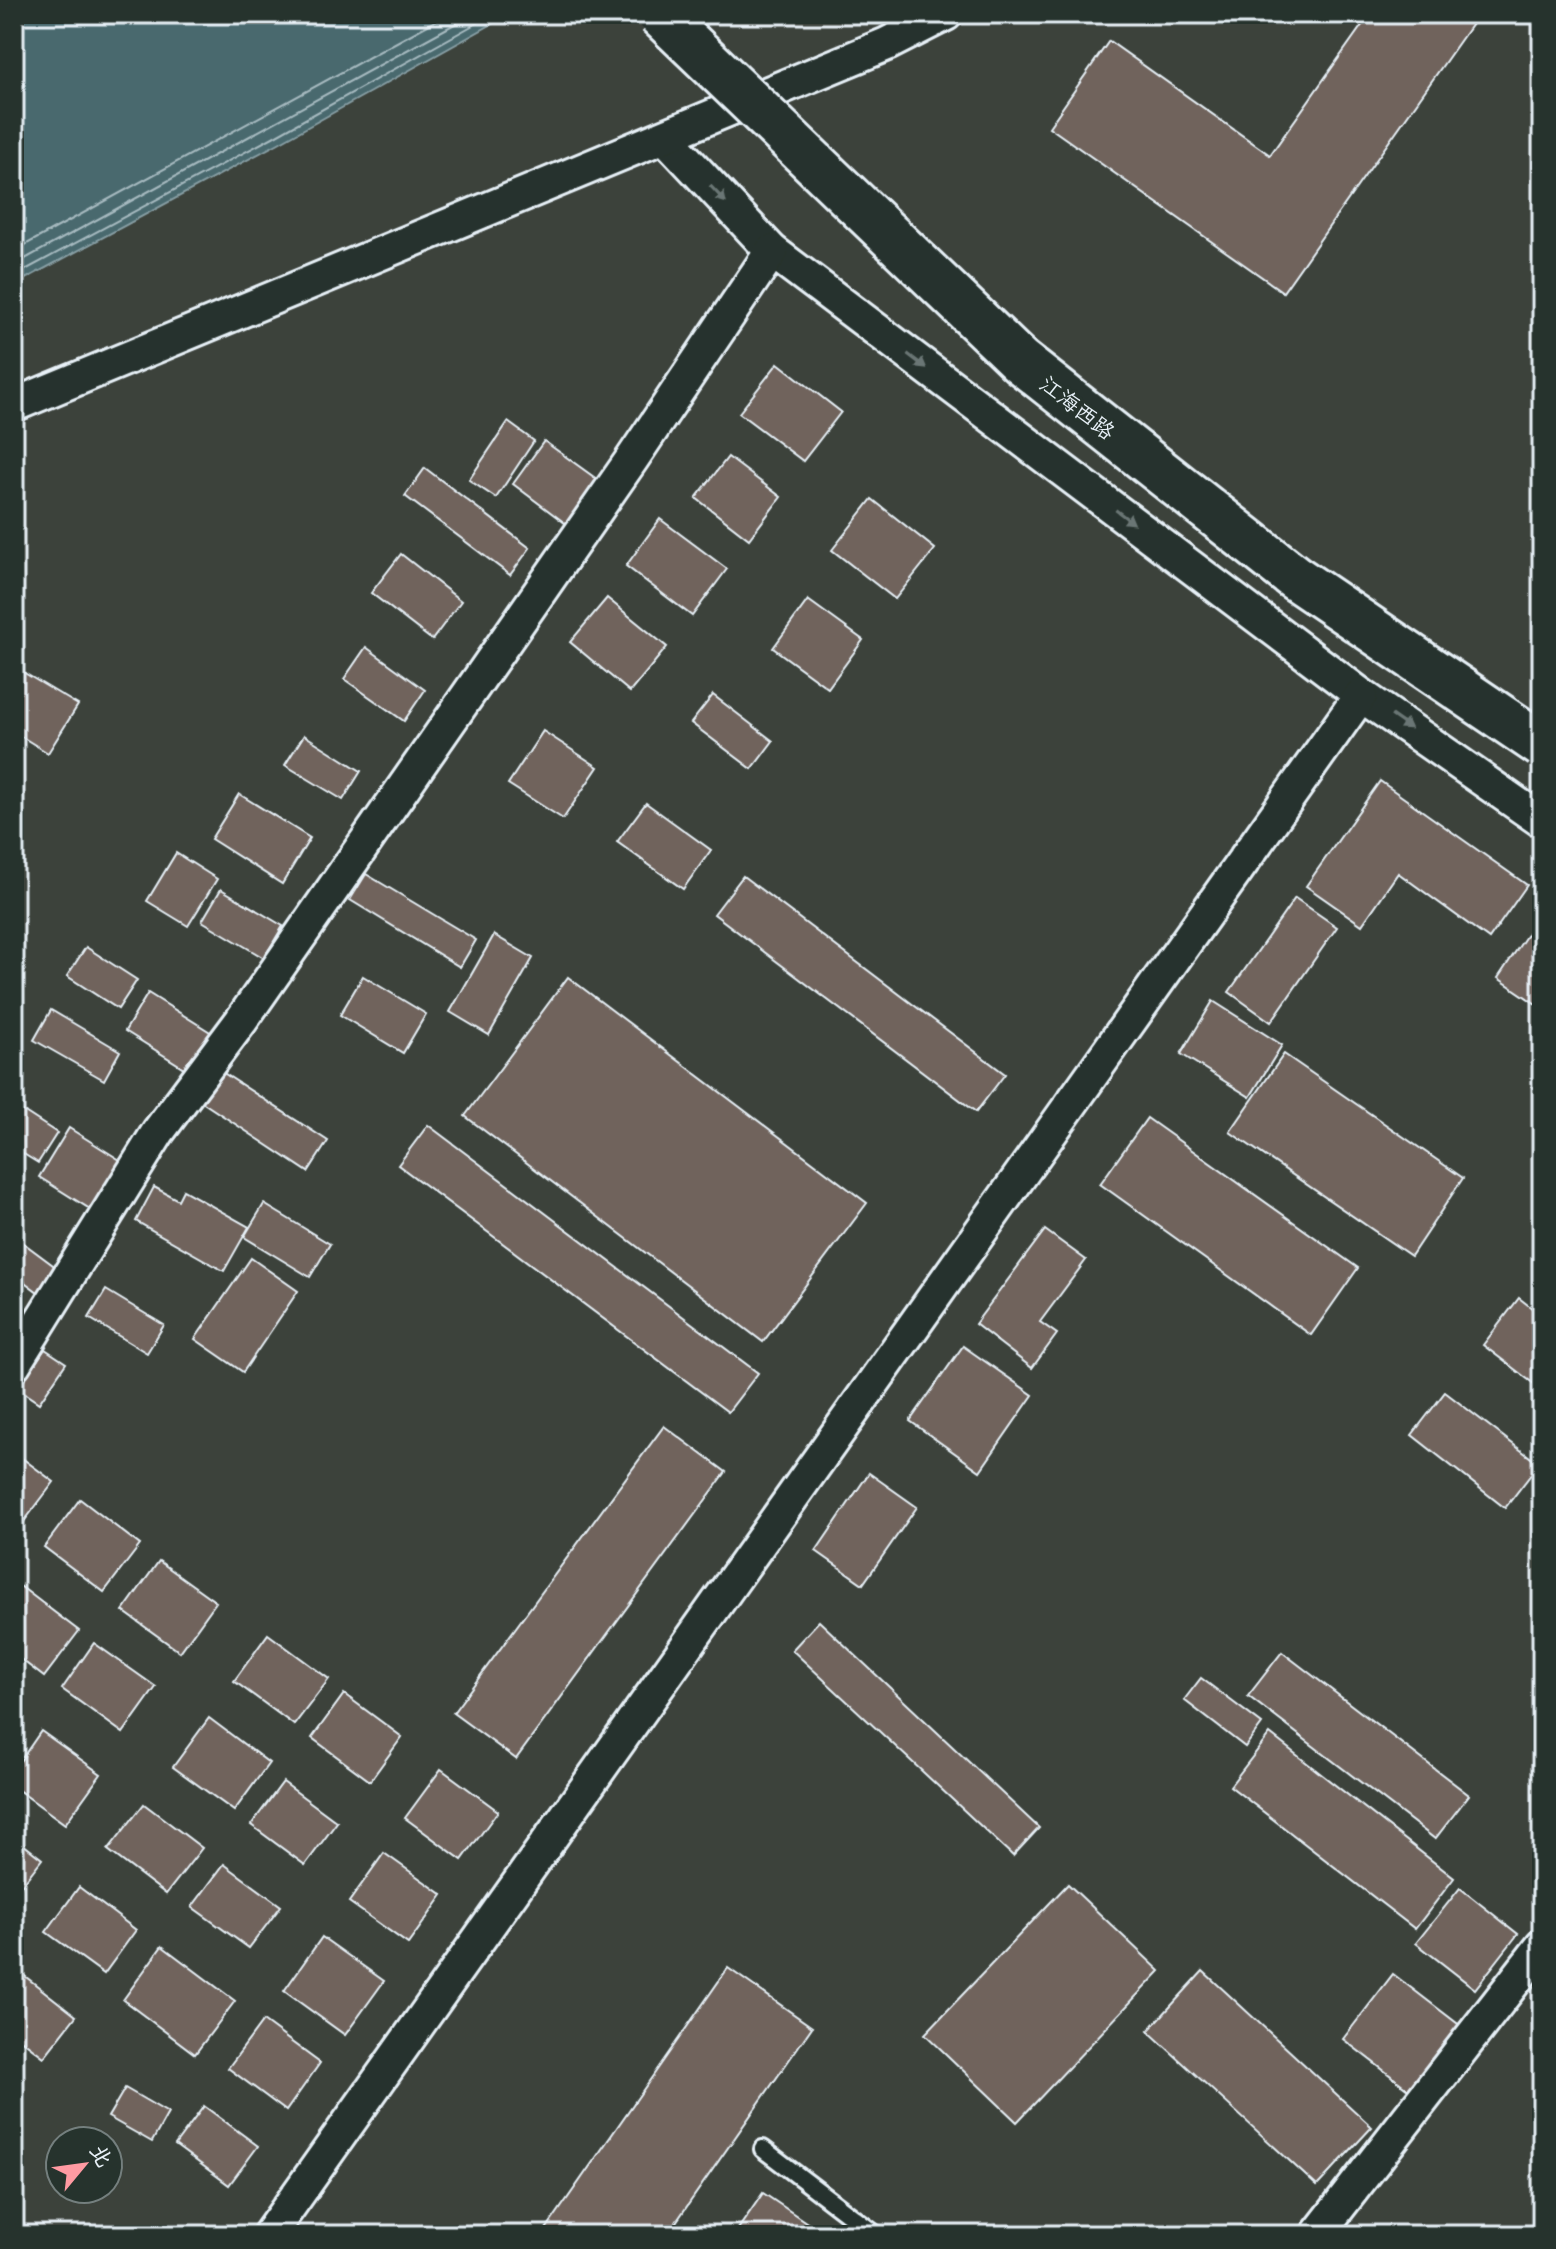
<svg xmlns="http://www.w3.org/2000/svg" width="1556" height="2249" viewBox="0 0 1556 2249" font-family="Mali,'LXGW WenKai TC',sans-serif">
  <style>
    .water { fill: #48696e; stroke: #889fa5; stroke-width: 2 }
    .lines { fill: none; stroke-linecap: round; stroke-linejoin: round }
    .shore { stroke: #a8bbc1; stroke-width: 2 }
    .building { fill: #70645c; stroke: #e8f1f8; stroke-width: 2 }
    .service-casing { stroke: #e8f1f8; stroke-width: 22 }
    .minor-casing { stroke: #e8f1f8; stroke-width: 38 }
    .service { stroke: #26332d; stroke-width: 16 }
    .minor { stroke: #26332d; stroke-width: 32 }
    .secondary-bridge-casing { stroke: #e8f1f8; stroke-width: 50; stroke-linecap: butt }
    .secondary-bridge { stroke: #26332d; stroke-width: 44 }
    .oneway { fill: #6a7674 }
    .labels { text-anchor: middle; dominant-baseline: central; stroke-width: 6; stroke-linejoin: round; paint-order: stroke }
    .street-label { font-size: 22px; fill: #e8f1f8; stroke: #26332d }
  </style>
  <rect width="100%" height="100%" fill="#3c423b"/>
  <filter id="ink" filterUnits="userSpaceOnUse"><feTurbulence type="fractalNoise" baseFrequency=".0125" numOctaves="2"/><feDisplacementMap in="SourceGraphic" scale="16" xChannelSelector="R" yChannelSelector="G"/><feConvolveMatrix kernelMatrix="1 2 1 2 8 2 1 2 1" color-interpolation-filters="sRGB"/></filter>
  <g filter="url(#ink)">
    <polygon class="water" points="14,14 510,14 277,144 14,285"/>
    <g class="lines">
      <g class="shore">
        <polyline points="14,251 448,14"/>
        <polyline points="14,265 473,14"/>
        <polyline points="14,276 273,137 493,14"/>
      </g>
    </g>
    <g class="building">
      <polygon points="1370,14 1464,14 1474,21 1283,292 1049,127 1109,41 1270,155"/>
      <polygon points="778,363 841,412 803,461 739,413"/>
      <polygon points="508,422 534,441 496,498 469,480"/>
      <polygon points="544,441 605,485 573,529 513,484"/>
      <polygon points="728,457 781,497 749,539 696,498"/>
      <polygon points="425,468 530,548 510,575 405,496"/>
      <polygon points="872,499 935,549 895,599 832,550"/>
      <polygon points="660,519 727,569 692,616 626,566"/>
      <polygon points="401,554 461,601 432,640 371,593"/>
      <polygon points="607,598 667,647 630,692 570,642"/>
      <polygon points="808,600 863,640 828,688 773,648"/>
      <polygon points="366,647 425,690 404,721 344,679"/>
      <polygon points="16,668 78,705 48,753 14,732 14,671"/>
      <polygon points="713,695 773,741 752,769 691,723"/>
      <polygon points="543,731 598,767 563,819 508,784"/>
      <polygon points="304,735 361,771 343,800 285,765"/>
      <polygon points="1380,781 1527,885 1489,939 1398,873 1362,925 1306,886"/>
      <polygon points="239,794 310,838 282,884 211,839"/>
      <polygon points="646,803 711,850 683,889 617,842"/>
      <polygon points="176,853 217,879 188,926 147,901"/>
      <polygon points="366,874 476,940 460,967 350,900"/>
      <polygon points="743,876 1005,1074 976,1112 714,914"/>
      <polygon points="221,889 283,926 264,958 202,921"/>
      <polygon points="1295,898 1337,927 1271,1022 1229,992"/>
      <polygon points="1542,912 1542,1008 1498,978"/>
      <polygon points="494,935 533,958 489,1035 450,1012"/>
      <polygon points="86,947 137,980 118,1009 67,976"/>
      <polygon points="363,976 426,1014 403,1053 340,1015"/>
      <polygon points="568,977 867,1203 763,1342 465,1116"/>
      <polygon points="148,993 215,1035 192,1073 125,1031"/>
      <polygon points="1213,1001 1282,1045 1250,1097 1181,1054"/>
      <polygon points="51,1010 120,1051 104,1080 34,1040"/>
      <polygon points="1284,1054 1463,1178 1411,1256 1230,1132"/>
      <polygon points="222,1072 328,1141 308,1172 202,1102"/>
      <polygon points="14,1105 57,1133 38,1163 14,1148"/>
      <polygon points="1147,1118 1358,1268 1311,1335 1100,1184"/>
      <polygon points="428,1125 758,1373 728,1412 398,1165"/>
      <polygon points="69,1128 128,1165 98,1214 39,1177"/>
      <polygon points="154,1187 178,1200 183,1190 249,1227 224,1271 136,1221"/>
      <polygon points="264,1204 330,1244 310,1277 244,1237"/>
      <polygon points="1045,1230 1086,1260 1040,1322 1057,1334 1032,1368 975,1324"/>
      <polygon points="14,1236 61,1271 42,1295 14,1274"/>
      <polygon points="251,1258 298,1291 243,1372 195,1339"/>
      <polygon points="106,1290 164,1325 147,1353 89,1318"/>
      <polygon points="1519,1298 1542,1316 1542,1390 1483,1345"/>
      <polygon points="963,1346 1033,1395 980,1471 910,1421"/>
      <polygon points="45,1349 66,1363 39,1403 18,1389"/>
      <polygon points="1445,1392 1539,1464 1505,1508 1412,1435"/>
      <polygon points="664,1426 726,1472 516,1759 453,1713"/>
      <polygon points="14,1452 54,1482 16,1532 14,1530"/>
      <polygon points="869,1473 917,1507 863,1584 816,1551"/>
      <polygon points="80,1499 140,1545 104,1592 44,1547"/>
      <polygon points="159,1561 216,1602 180,1652 123,1611"/>
      <polygon points="20,1586 79,1631 44,1677 14,1654 14,1594"/>
      <polygon points="819,1621 1039,1828 1013,1856 792,1650"/>
      <polygon points="268,1634 329,1679 294,1725 234,1681"/>
      <polygon points="94,1643 156,1687 123,1733 62,1689"/>
      <polygon points="1282,1652 1469,1795 1435,1839 1248,1696"/>
      <polygon points="1201,1678 1262,1724 1245,1747 1184,1700"/>
      <polygon points="344,1694 402,1737 370,1781 312,1738"/>
      <polygon points="209,1718 269,1763 234,1811 173,1767"/>
      <polygon points="41,1731 101,1774 65,1824 14,1787 14,1770"/>
      <polygon points="1270,1734 1454,1878 1415,1929 1230,1786"/>
      <polygon points="441,1769 498,1811 462,1860 405,1818"/>
      <polygon points="283,1782 337,1822 305,1865 251,1825"/>
      <polygon points="144,1804 202,1848 166,1894 108,1850"/>
      <polygon points="14,1837 42,1859 14,1895"/>
      <polygon points="384,1853 443,1895 408,1944 349,1902"/>
      <polygon points="224,1864 281,1906 249,1948 192,1907"/>
      <polygon points="1068,1884 1160,1971 1017,2122 925,2034"/>
      <polygon points="79,1887 136,1930 104,1974 46,1932"/>
      <polygon points="1460,1888 1518,1934 1475,1989 1416,1943"/>
      <polygon points="322,1937 384,1981 345,2035 284,1991"/>
      <polygon points="162,1946 235,2001 195,2054 123,2000"/>
      <polygon points="728,1968 812,2027 667,2235 542,2235"/>
      <polygon points="17,1970 76,2016 44,2057 14,2034 14,1974"/>
      <polygon points="1203,1971 1372,2127 1317,2186 1148,2031"/>
      <polygon points="1393,1974 1462,2027 1412,2092 1343,2039"/>
      <polygon points="263,2021 320,2063 286,2111 228,2068"/>
      <polygon points="125,2088 168,2113 152,2142 108,2117"/>
      <polygon points="204,2106 258,2146 229,2185 175,2145"/>
      <polygon points="763,2193 825,2235 734,2235"/>
    </g>
    <g class="lines">
      <g class="service-casing">
        <polyline id="service" points="763,2149 876,2235"/>
      </g>
      <g class="minor-casing">
        <g id="minor">
          <polyline points="665,137 772,251 1361,695 1542,821"/>
          <polyline points="14,405 887,44 946,14"/>
          <polyline points="14,1364 158,1132 241,1021 632,459 772,251"/>
          <polyline points="269,2235 1361,695"/>
          <polyline points="1317,2235 1542,1946"/>
        </g>
      </g>
      <use href="#service" class="service"/>
      <use href="#minor" class="minor"/>
      <g class="secondary-bridge-casing">
        <polyline id="secondary-bridge" points="659,14 1020,361 1294,577 1542,745"/>
      </g>
      <use href="#secondary-bridge" class="secondary-bridge"/>
    </g>
    <defs><path id="oneway-solid" d="M-6-.8H1V-3.2L6.5 0L1 3.2V.8H-6Z" transform="scale(2)"/></defs>
    <g class="oneway">
      <use href="#oneway-solid" transform="translate(718 194) rotate(47)"/>
      <use href="#oneway-solid" transform="translate(917 361) rotate(37)"/>
      <use href="#oneway-solid" transform="translate(1125 517) rotate(37)"/>
      <use href="#oneway-solid" transform="translate(1401 722) rotate(35)"/>
    </g>
  </g>
  <g class="labels">
    <g class="street-label">
      <text transform="translate(1078 407) rotate(38)">江海西路</text>
    </g>
  </g>
  <rect width="1556" height="2249" fill="none" stroke="#26332d" stroke-width="48"/>
  <rect x="24" y="24" width="1508" height="2201" fill="none" stroke="#e8f1f8" stroke-width="3" filter="url(#ink)"/>
  <g transform="translate(84 2165) rotate(61)"><circle r="38" fill="#26332d" stroke="#747f7e" stroke-width="2"/>
  <path d="M0-6L14 30L0 20L-14 30Z" fill="#ff9aa2"/>
  <text y="-12" font-size="22" font-weight="bold" text-anchor="middle" fill="#e8f1f8">北</text>
  </g>
</svg>
